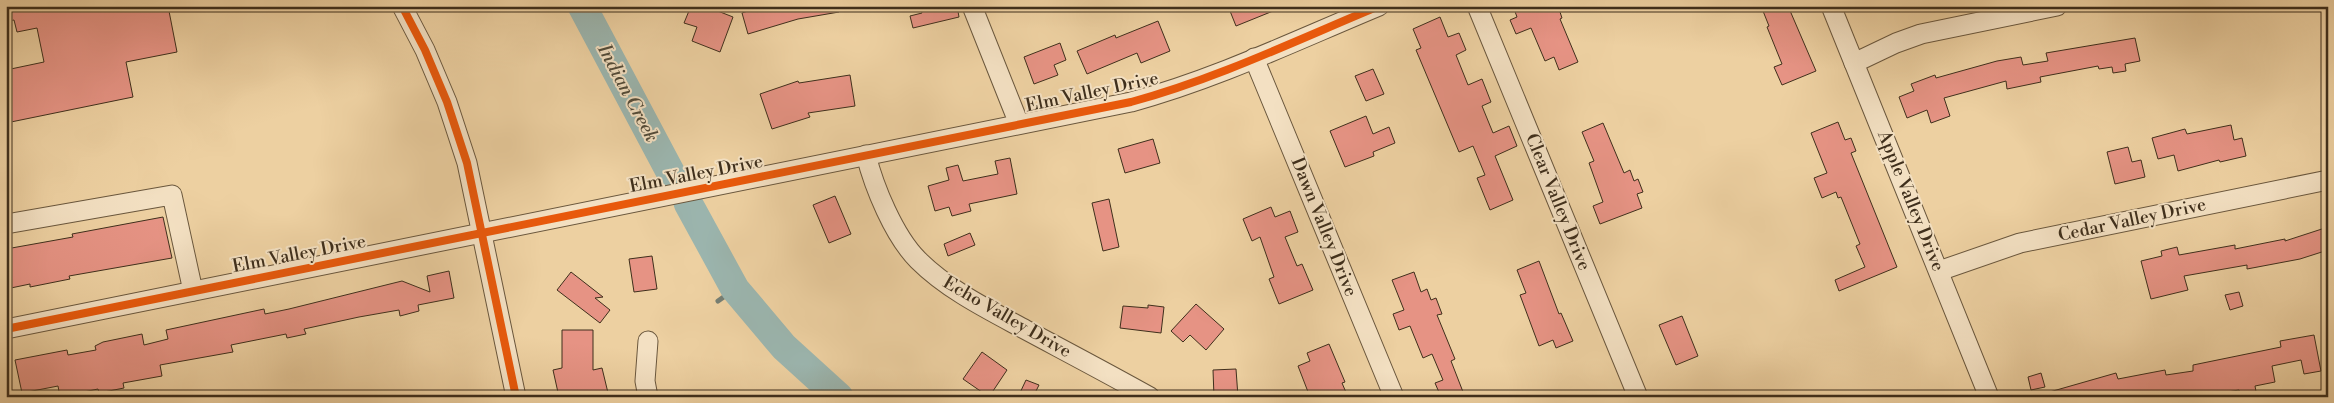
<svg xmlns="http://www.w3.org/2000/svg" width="2334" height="403" viewBox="0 0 2334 403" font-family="'Libre Bodoni',serif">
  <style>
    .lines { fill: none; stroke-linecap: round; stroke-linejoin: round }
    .stream { stroke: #767f74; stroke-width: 5 }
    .river { stroke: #9bb5ae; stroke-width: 29 }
    .building { fill: #e69384; stroke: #3f2f1c }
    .minor-casing { stroke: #6a573d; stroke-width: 21 }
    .minor { stroke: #f3e0c2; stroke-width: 19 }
    .cycleway-casing { stroke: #f3e0c2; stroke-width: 11 }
    .cycleway { stroke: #e8590c; stroke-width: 8 }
    .labels { text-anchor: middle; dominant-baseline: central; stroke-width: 4; stroke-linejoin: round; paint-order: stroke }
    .street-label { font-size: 18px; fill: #3f2f1c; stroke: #f3e0c2 }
    .water-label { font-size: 19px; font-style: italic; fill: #514a39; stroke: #f3e0c2 }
  </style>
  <rect width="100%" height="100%" fill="#edd0a1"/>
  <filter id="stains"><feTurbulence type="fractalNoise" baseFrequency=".004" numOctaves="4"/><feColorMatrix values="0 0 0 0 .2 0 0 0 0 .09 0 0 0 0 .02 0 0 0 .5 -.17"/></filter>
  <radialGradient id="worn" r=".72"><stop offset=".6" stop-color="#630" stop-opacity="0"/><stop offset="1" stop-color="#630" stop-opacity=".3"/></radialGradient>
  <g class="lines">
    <polyline class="stream" points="718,301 735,289"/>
    <g class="river">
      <polyline points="582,6 674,179"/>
      <polyline points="688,203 735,289 784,347 839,397"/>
    </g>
  </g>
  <g class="building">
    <polygon points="6,6 168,6 177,52 126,62 133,97 6,123 6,70 44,62 37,28 17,32 14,20 9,21"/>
    <polygon points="691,6 705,6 733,17 720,52 692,41 697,27 684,23"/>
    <polygon points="763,6 838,6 839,12 798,19 748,34 742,13"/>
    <polygon points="920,6 957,6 959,17 913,28 910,16 922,13"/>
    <polygon points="1228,6 1283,6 1283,7 1236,26"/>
    <polygon points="1513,6 1558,6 1562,18 1560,19 1578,62 1559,70 1554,57 1545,61 1531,28 1516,34 1510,20 1517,17"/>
    <polygon points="1761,6 1788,6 1816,71 1782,85 1774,67 1782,64 1767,27 1769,26"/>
    <polygon points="1440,17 1448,37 1459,33 1466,50 1456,55 1468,85 1482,79 1491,102 1482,106 1493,133 1509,126 1517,146 1495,156 1513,200 1490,210 1477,178 1485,175 1473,146 1459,152 1416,50 1421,48 1413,29"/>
    <polygon points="1158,21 1170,51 1141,63 1137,53 1087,74 1077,51 1115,35 1116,38"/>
    <polygon points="2135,38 2140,61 2125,64 2126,71 2113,73 2112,67 2099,69 2098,66 2040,77 2041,82 2007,89 2006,81 1944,98 1950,116 1931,123 1927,110 1907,118 1899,97 1914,91 1911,84 1935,75 1936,78 1997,61 2021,57 2023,65 2048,61 2046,53"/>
    <polygon points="1060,43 1066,60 1054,65 1058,75 1034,84 1024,57"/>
    <polygon points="1373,69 1384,94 1366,101 1355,76"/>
    <polygon points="850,75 855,106 808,113 810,117 772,129 760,94 798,81 799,83"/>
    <polygon points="1366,116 1373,134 1389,127 1395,143 1373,152 1374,156 1345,167 1330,131"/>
    <polygon points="1838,122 1845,140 1851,138 1856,151 1851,153 1897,267 1839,291 1835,280 1865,267 1856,246 1860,244 1841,197 1838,198 1836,192 1822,198 1814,178 1827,173 1811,133"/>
    <polygon points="1603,123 1624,173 1630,170 1634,181 1638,179 1643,192 1637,194 1642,208 1600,224 1593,206 1603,202 1589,163 1594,161 1582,132"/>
    <polygon points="2231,125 2234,140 2242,138 2246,156 2220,162 2219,160 2178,171 2174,155 2158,159 2152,138 2185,129 2187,134"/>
    <polygon points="1153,139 1160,163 1125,173 1118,149"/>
    <polygon points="2128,147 2132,162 2141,160 2145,177 2115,184 2107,152"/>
    <polygon points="1010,158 1017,194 969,204 971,211 952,216 949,207 935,211 928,186 949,180 946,168 958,165 963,181 998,174 995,161"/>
    <polygon points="835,196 851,234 829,243 813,205"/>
    <polygon points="1109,199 1119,247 1103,251 1092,203"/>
    <polygon points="1271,207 1275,217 1290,211 1298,232 1285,237 1297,266 1302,264 1313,290 1279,304 1269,279 1274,277 1260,237 1252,241 1243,219"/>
    <polygon points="163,217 172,258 69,276 70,279 30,287 30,284 6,289 6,249 73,237 72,234"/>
    <polygon points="2328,227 2328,250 2300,259 2247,269 2247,265 2184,276 2188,290 2151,299 2141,261 2162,256 2161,251 2177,247 2179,255 2235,245 2235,249 2285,239 2285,241"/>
    <polygon points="970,233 975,245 948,256 944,244"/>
    <polygon points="652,256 657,289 634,292 629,259"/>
    <polygon points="1539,261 1559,314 1561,313 1573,341 1556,348 1553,340 1539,346 1520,295 1526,293 1517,270"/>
    <polygon points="449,271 454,298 418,305 419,311 400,316 399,310 359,317 304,329 306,334 287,338 286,334 231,345 233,352 160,365 162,376 123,383 124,388 99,393 98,389 60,397 58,386 22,393 15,360 67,350 68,355 96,350 95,346 103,342 142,334 144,345 168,339 166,330 264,309 265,314 289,309 402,281 430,292 427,276"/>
    <polygon points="571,272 603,297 595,298 610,310 600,323 557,290"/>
    <polygon points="1414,272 1421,292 1427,289 1431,300 1436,298 1442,314 1437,315 1455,359 1451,361 1465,397 1441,397 1435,383 1443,380 1432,354 1423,358 1410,326 1399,330 1393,314 1404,310 1392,280"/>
    <polygon points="2239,292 2243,306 2230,310 2225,295"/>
    <polygon points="1196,304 1224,329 1206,350 1190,335 1183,342 1171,331"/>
    <polygon points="1148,305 1164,307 1161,333 1120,328 1123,306 1148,308"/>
    <polygon points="1682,316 1698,356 1676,365 1659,325"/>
    <polygon points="562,330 593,330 593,370 602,368 609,397 559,397 553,370 562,368"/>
    <polygon points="2314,335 2321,371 2304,374 2301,360 2272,366 2275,382 2255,386 2257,397 2241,397 2239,390 2195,397 2046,397 2046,393 2116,373 2118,379 2165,370 2166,375 2193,371 2193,365 2281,347 2280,341"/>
    <polygon points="1329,344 1345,382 1342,383 1348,397 1310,397 1298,366 1310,361 1307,353"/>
    <polygon points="982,352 1007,370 989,397 963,379"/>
    <polygon points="1236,369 1238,397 1214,397 1213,370"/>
    <polygon points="2041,373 2045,387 2031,390 2028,377"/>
    <polygon points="1026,380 1039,385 1033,397 1018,397"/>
  </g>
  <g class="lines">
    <g class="minor-casing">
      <g id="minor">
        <polyline points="402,6 425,50 447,102 467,163 516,397"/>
        <polyline points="972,6 1019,124"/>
        <polyline points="1477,6 1638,397"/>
        <polyline points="1831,6 1989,397"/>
        <polyline points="1254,58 1394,397"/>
        <polyline points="1854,63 1896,43 1921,34 2057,6"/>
        <path d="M866 155C874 187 894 236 918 260 948 290 989 310 1026 330 1067 352 1109 374 1150 397"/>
        <polyline points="6,224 172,195 193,291"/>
        <polyline points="1939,271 2020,243 2328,180"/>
        <path d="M6 329 1131 102C1216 79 1297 40 1379 6"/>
        <polyline points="648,341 645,381 648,397"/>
      </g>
    </g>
    <use href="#minor" class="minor"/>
    <g class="cycleway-casing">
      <g id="cycleway">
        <polyline points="402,6 425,50 447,102 467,163 516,397"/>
        <path d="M6 329 1131 102C1216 79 1297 40 1379 6"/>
      </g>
    </g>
    <use href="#cycleway" class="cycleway"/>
  </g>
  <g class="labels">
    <g class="street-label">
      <text transform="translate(1092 92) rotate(-12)">Elm Valley Drive</text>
      <text transform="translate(696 174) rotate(-11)">Elm Valley Drive</text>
      <text transform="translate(1911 201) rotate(68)">Apple Valley Drive</text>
      <text transform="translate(1558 202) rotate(68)">Clear Valley Drive</text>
      <text transform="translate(2132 220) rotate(-12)">Cedar Valley Drive</text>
      <text transform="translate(1324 227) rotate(68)">Dawn Valley Drive</text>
      <text transform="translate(299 254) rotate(-11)">Elm Valley Drive</text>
      <text transform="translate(1007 317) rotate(30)">Echo Valley Drive</text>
    </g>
    <g class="water-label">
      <text transform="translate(628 93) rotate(62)">Indian Creek</text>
    </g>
  </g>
  <rect width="2334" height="403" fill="none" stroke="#edd0a1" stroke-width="25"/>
  <rect x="8" y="8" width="2319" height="388" fill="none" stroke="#3f2f1c" stroke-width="2.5"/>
  <rect x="12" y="12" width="2309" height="378" fill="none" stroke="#3f2f1c"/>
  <rect width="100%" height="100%" filter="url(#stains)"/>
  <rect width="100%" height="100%" fill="url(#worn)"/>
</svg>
